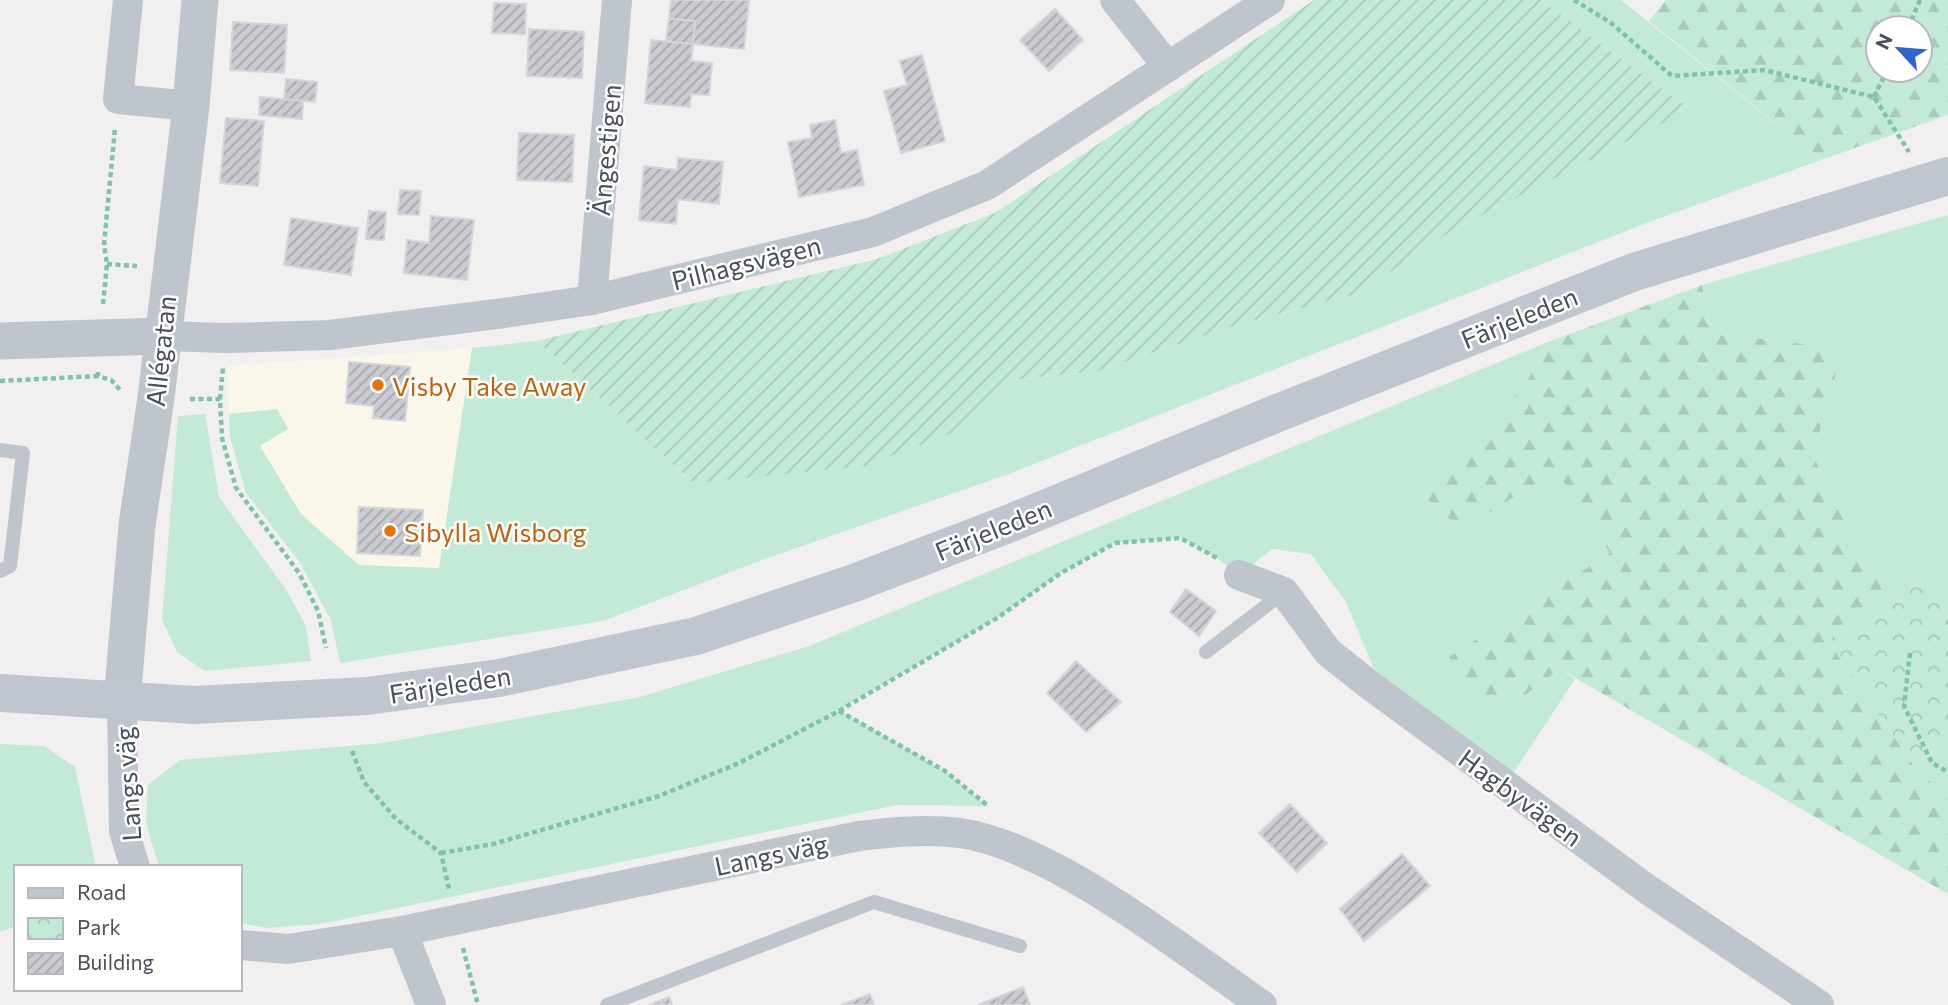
<svg xmlns="http://www.w3.org/2000/svg" width="1948" height="1005" viewBox="0 0 1948 1005" font-family="Commissioner,sans-serif">
  <style>
    .commercial { fill: #faf7ea }
    .grass { fill: #c3ead6 }
    .forest { fill: url(#forest-firs); fill-rule: evenodd }
    .park { fill: url(#park-crowns) }
    .garden { fill: url(#garden-furrows) }
    .building { fill: url(#building-hatch); stroke: #d4d5da; stroke-width: 2 }
    .lines { fill: none; stroke-linecap: round; stroke-linejoin: round }
    .path { stroke: #7fc3a8; stroke-width: 4.5; stroke-dasharray: 5 3.5; stroke-linecap: butt }
    .service { stroke: #bfc5cc; stroke-width: 14 }
    .minor { stroke: #bfc5cc; stroke-width: 30 }
    .tertiary { stroke: #bfc5cc; stroke-width: 37 }
    .secondary { stroke: #bfc6d0; stroke-width: 38 }
    .food-dot { fill: #e8710a; stroke: #fff; stroke-width: 2.5 }
    .labels { text-anchor: middle; dominant-baseline: central; stroke-width: 5; stroke-linejoin: round; paint-order: stroke }
    .street-label { font-size: 26px; fill: #49505a; stroke: #fff }
    .food-label { font-size: 26px; fill: #c56008; stroke: #fff; text-anchor: start }
  </style>
  <defs>
    <pattern id="forest-firs" width="22" height="20" patternUnits="userSpaceOnUse" patternTransform="scale(1.75)"><rect width="22" height="20" fill="#c3ead6"/><path d="M5 1l3.5 6h-7zM16 11l3.5 6h-7z" fill="#a9caba"/></pattern>
    <pattern id="park-crowns" width="20" height="18" patternUnits="userSpaceOnUse" patternTransform="scale(1.75)"><rect width="20" height="18" fill="#c3ead6"/><path d="M2 6a3 3 0 1 1 6 0M12 15a3 3 0 1 1 6 0" fill="none" stroke="#a9caba"/></pattern>
    <pattern id="garden-furrows" width="10" height="10" patternUnits="userSpaceOnUse" patternTransform="scale(1.75)"><rect width="10" height="10" fill="#c3ead6"/><path d="M-1 1l2-2M0 10L10 0M9 11l2-2" fill="none" stroke="#a9caba"/></pattern>
    <pattern id="building-hatch" width="6" height="6" patternUnits="userSpaceOnUse" patternTransform="scale(1.75)"><rect width="6" height="6" fill="#c9cbd1"/><path d="M-1 1l2-2M0 6l6-6M5 7l2-2" fill="none" stroke="#a5a7ad"/></pattern>
  </defs>
  <rect width="100%" height="100%" fill="#f1efef"/>
  <polygon class="commercial" points="472,348 439,569 359,565 301,514 260,445 277,409 229,414 228,366"/>
  <g class="grass">
    <polygon points="1541,0 1621,0 1821,160 1649,222 1006,475 762,560 603,621 340,663 331,620 299,561 246,493 230,437 229,414 277,409 288,429 260,446 301,514 359,565 439,568 472,348 537,341 693,483 975,424 1014,380 1098,371 1233,326 1359,293 1453,230 1689,108"/>
    <polygon points="1948,215 1948,615 1921,576 1888,599 1854,542 1813,455 1843,349 1711,333 1702,285"/>
    <polygon points="1548,342 1526,383 1462,530 1556,469 1610,553 1449,657 1525,695 1560,669 1575,679 1512,775 1374,669 1346,602 1311,554 1272,549 1239,575 1220,560 1180,538 1115,543 1061,573 997,618 839,710 945,771 988,806 897,805 320,924 268,928 240,923 240,867 159,867 146,823 148,785 180,760 382,743 640,697 809,646"/>
    <polygon points="205,414 219,497 287,591 306,626 311,661 205,671 177,652 162,620 178,416"/>
    <polygon points="1948,742 1948,798 1914,766"/>
    <polygon points="0,744 44,746 75,767 96,867 16,867 16,926 0,932"/>
  </g>
  <g class="forest">
    <path d="M1666 0H1948V115L1821 160 1649 21ZM1878 28H1920V70H1878Z"/>
    <polygon points="1702,285 1711,333 1843,349 1813,455 1854,542 1888,599 1828,641 1914,766 1948,798 1948,894 1560,669 1525,695 1484,705 1449,657 1610,553 1556,470 1462,530 1427,499 1526,383 1548,342"/>
  </g>
  <polygon class="park" points="1921,576 1948,615 1948,742 1914,766 1828,641"/>
  <polygon class="garden" points="1314,0 1541,0 1690,109 1453,230 1359,293 1233,326 1098,371 1014,380 975,424 865,466 693,483 537,341 877,259 995,213"/>
  <g class="building">
    <polygon points="671,0 749,0 744,49 693,44 695,21 669,19"/>
    <polygon points="494,3 526,4 525,34 492,33"/>
    <polygon points="1055,9 1083,40 1049,71 1020,40"/>
    <polygon points="669,19 695,21 693,44 666,41"/>
    <polygon points="233,22 287,25 284,73 230,70"/>
    <polygon points="529,29 584,32 582,78 527,76"/>
    <polygon points="651,40 693,44 691,61 712,63 709,95 691,94 690,107 645,103"/>
    <polygon points="922,55 945,141 901,153 884,91 907,85 900,61"/>
    <polygon points="286,79 317,82 315,102 284,99"/>
    <polygon points="260,97 303,101 302,119 259,115"/>
    <polygon points="226,118 264,121 258,186 220,183"/>
    <polygon points="835,120 841,153 857,150 864,185 799,197 788,142 812,138 810,125"/>
    <polygon points="519,133 574,135 572,182 517,180"/>
    <polygon points="678,158 723,162 719,204 678,199 676,224 639,220 644,166 677,170"/>
    <polygon points="400,190 421,191 419,215 398,214"/>
    <polygon points="369,211 386,212 384,240 366,239"/>
    <polygon points="431,216 474,220 467,280 404,273 407,240 429,243"/>
    <polygon points="291,218 358,228 351,275 284,265"/>
    <polygon points="349,362 410,367 405,421 373,418 374,406 346,403"/>
    <polygon points="359,507 423,510 420,556 357,553"/>
    <polygon points="1186,589 1216,611 1199,636 1170,612"/>
    <polygon points="1076,661 1121,702 1086,732 1047,693"/>
    <polygon points="1290,804 1327,843 1297,872 1259,833"/>
    <polygon points="1402,854 1430,886 1364,941 1340,909"/>
    <polygon points="1023,987 1030,1005 978,1005"/>
    <polygon points="870,994 874,1005 841,1005"/>
    <polygon points="669,997 672,1005 649,1005"/>
  </g>
  <g class="lines">
    <g class="path">
      <polyline points="1574,0 1611,23 1672,76 1764,70 1874,97 1909,152"/>
      <polyline points="1908,28 1920,0"/>
      <polyline points="1874,97 1887,70"/>
      <polyline points="107,264 137,266"/>
      <polyline points="103,304 107,264 104,245 115,128"/>
      <polyline points="98,372 98,376 111,380 121,391"/>
      <polyline points="0,381 98,376"/>
      <polyline points="190,399 220,399 222,438 236,488 299,573 318,611 326,648"/>
      <polyline points="220,399 223,368"/>
      <polyline points="1910,653 1904,706 1932,763 1948,772"/>
      <polyline points="839,711 945,771 987,805"/>
      <polyline points="352,751 364,782 396,819 441,853 449,889"/>
      <polyline points="441,853 493,844 659,796 739,763 839,711 997,618 1061,573 1115,543 1180,538 1217,558"/>
      <polyline points="463,948 478,1005"/>
    </g>
    <g class="service">
      <polyline points="0,450 23,453 10,566 0,571"/>
      <polyline points="1206,652 1284,592"/>
      <polyline points="607,1005 874,902 1020,946"/>
    </g>
    <g class="minor">
      <polyline points="128,0 118,99 191,106"/>
      <polyline points="1115,0 1168,67"/>
      <polyline points="592,300 617,0"/>
      <polyline points="162,336 226,338 330,335 504,313 592,300 873,232 987,185 1270,0"/>
      <polyline points="1239,575 1284,592 1328,652 1367,683 1647,889 1819,1005"/>
      <polyline points="122,701 124,831 135,867"/>
      <polyline points="402,931 431,1005"/>
      <path d="M240 945 288 949 402 931 859 836C893 832 925 829 960 833 1052 846 1184 951 1262 1005"/>
    </g>
    <g class="tertiary">
      <polyline points="0,341 162,336"/>
      <polyline points="122,701 137,525 156,398 191,106 200,0"/>
    </g>
    <polyline class="secondary" points="0,693 194,705 367,696 499,678 696,636 854,583 1008,524 1280,412 1634,272 1948,176"/>
  </g>
  <g class="food-dot">
    <circle cx="378" cy="385" r="7"/>
    <circle cx="390" cy="531" r="7"/>
  </g>
  <g class="labels">
    <g class="street-label">
      <text transform="translate(605 150) rotate(-85)">Ängestigen</text>
      <text transform="translate(746 262) rotate(-14)">Pilhagsvägen</text>
      <text transform="translate(1519 317) rotate(-22)">Färjeleden</text>
      <text transform="translate(160 351) rotate(-84)">Allégatan</text>
      <text transform="translate(993 529) rotate(-22)">Färjeleden</text>
      <text transform="translate(450 684) rotate(-9)">Färjeleden</text>
      <text transform="translate(127 784) rotate(-94)">Langs väg</text>
      <text transform="translate(1521 797) rotate(36)">Hagbyvägen</text>
      <text transform="translate(771 854) rotate(-12)">Langs väg</text>
    </g>
    <g class="food-label">
      <text x="392" y="385">Visby Take Away</text>
      <text x="404" y="531">Sibylla Wisborg</text>
    </g>
  </g>
  <rect x="14" y="865" width="228" height="126" fill="#ffffff" stroke="#b6b9bd" stroke-width="2"/>
  <rect x="28" y="888" width="35" height="10" fill="#bfc6d0" stroke="#b6b9bd" stroke-width="2"/>
  <text x="77" y="900" font-size="21" fill="#49505a">Road</text>
  <rect x="28" y="918" width="35" height="21" fill="url(#park-crowns)" stroke="#b6b9bd" stroke-width="2"/>
  <text x="77" y="935" font-size="21" fill="#49505a">Park</text>
  <rect x="28" y="953" width="35" height="21" fill="url(#building-hatch)" stroke="#b6b9bd" stroke-width="2"/>
  <text x="77" y="970" font-size="21" fill="#49505a">Building</text>
  <g transform="translate(1899 49) rotate(296)"><circle r="33" fill="#ffffff" stroke="#b6b9bd" stroke-width="2"/>
  <path d="M0-5L12 26L0 18L-12 26Z" fill="#2f64cb"/>
  <text y="-10" font-size="19" font-weight="bold" text-anchor="middle" fill="#49505a">N</text>
  </g>
</svg>
